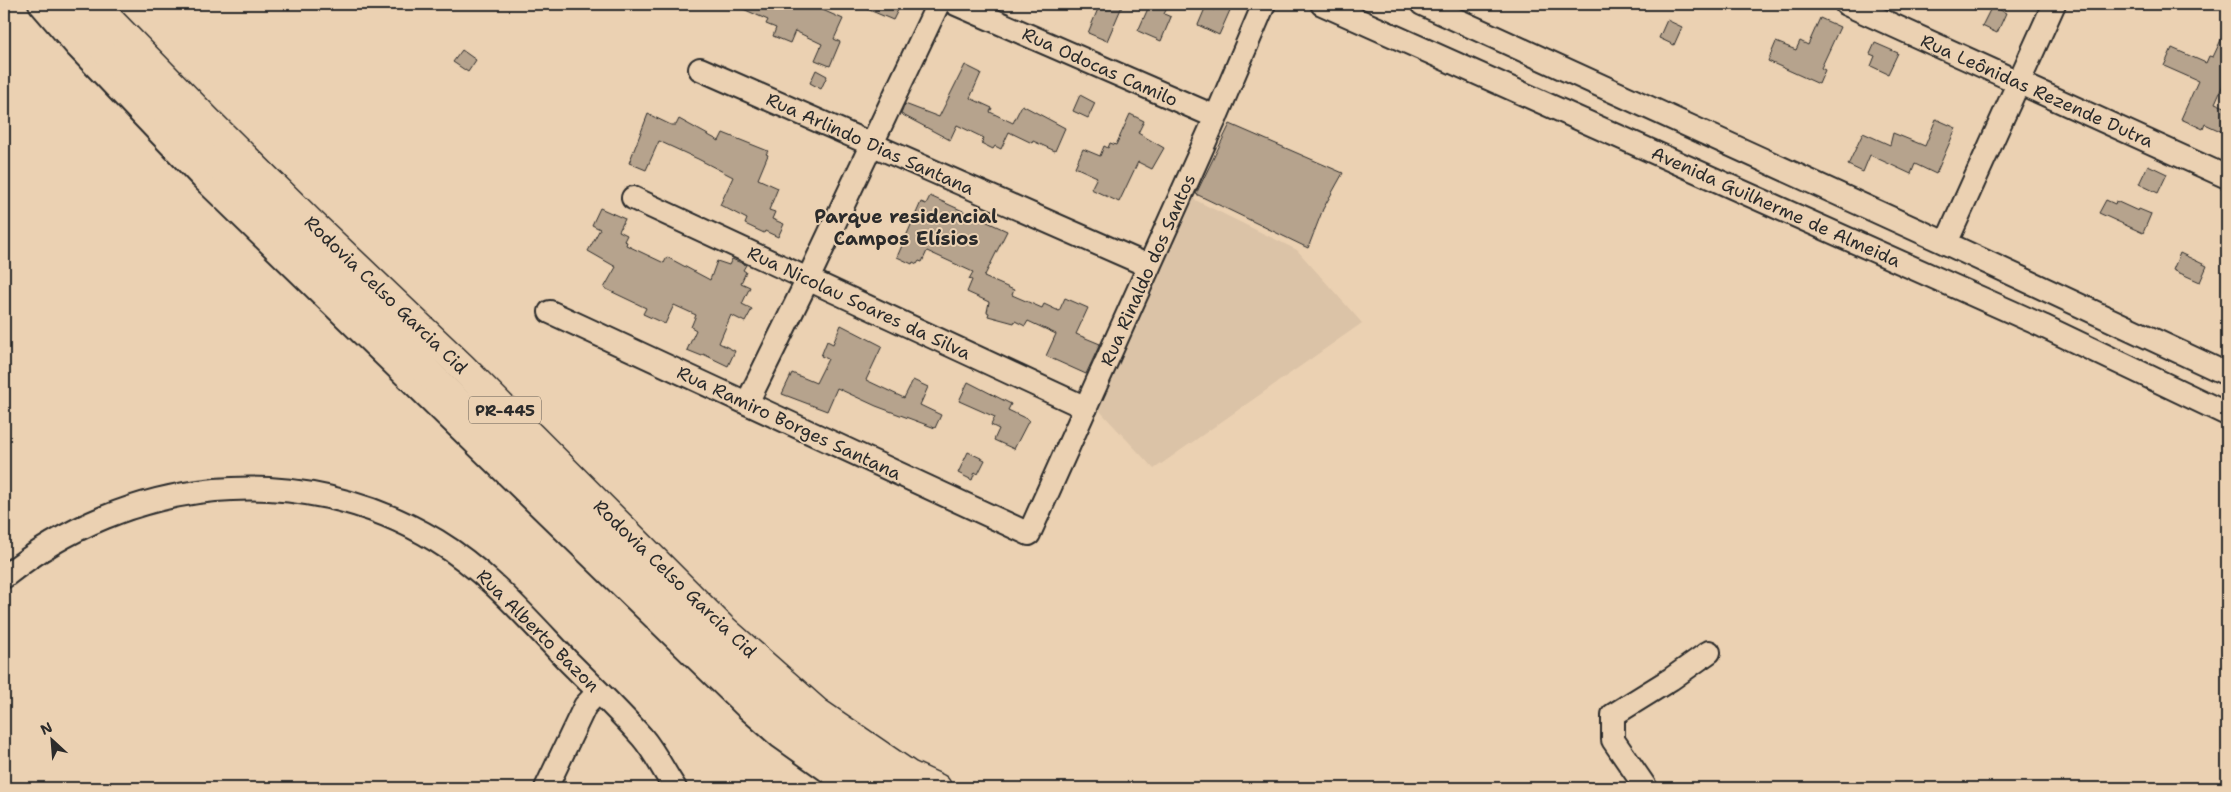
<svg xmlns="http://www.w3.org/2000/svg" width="2231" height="792" viewBox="0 0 2231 792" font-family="'Shantell Sans',sans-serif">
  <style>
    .built { fill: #dbc3a7 }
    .building { fill: #b6a38d; stroke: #2b2b2b }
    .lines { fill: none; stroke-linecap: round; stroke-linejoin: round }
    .minor-casing { stroke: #2b2b2b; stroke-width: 26 }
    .highway-casing { stroke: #2b2b2b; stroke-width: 31 }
    .minor { stroke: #ebd1b2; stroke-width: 22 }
    .highway { stroke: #ebd1b2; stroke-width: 28 }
    .labels { text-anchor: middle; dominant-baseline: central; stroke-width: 4; stroke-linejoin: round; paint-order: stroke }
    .shield { fill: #ebd1b2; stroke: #655d54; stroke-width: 1 }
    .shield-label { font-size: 16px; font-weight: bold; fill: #2b2b2b }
    .street-label { font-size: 18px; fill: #2b2b2b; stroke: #ebd1b2 }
    .neighbourhood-label { font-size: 19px; font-weight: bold; fill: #2b2b2b; stroke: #ebd1b2 }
  </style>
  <rect width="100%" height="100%" fill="#ebd1b2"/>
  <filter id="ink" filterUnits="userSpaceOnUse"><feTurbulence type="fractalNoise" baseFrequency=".02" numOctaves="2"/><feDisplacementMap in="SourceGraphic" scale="10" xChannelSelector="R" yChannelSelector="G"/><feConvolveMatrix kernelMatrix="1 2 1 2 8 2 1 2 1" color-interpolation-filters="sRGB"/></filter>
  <g filter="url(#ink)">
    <polygon class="built" points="1189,197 1297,250 1362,323 1154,469 1099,410 1123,339"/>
    <g class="building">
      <polygon points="732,4 809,4 843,19 834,39 840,42 830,66 815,60 822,44 795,31 790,43 773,36 776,28 766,24 768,20"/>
      <polygon points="855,4 901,4 893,20"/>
      <polygon points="1100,4 1123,4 1107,41 1088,33"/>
      <polygon points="1150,4 1169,4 1164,14 1171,17 1161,41 1138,31"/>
      <polygon points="1217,4 1231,8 1219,35 1198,25 1206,6 1214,10"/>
      <polygon points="1992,6 2006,13 1997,33 1982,26"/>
      <polygon points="1820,18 1840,27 1821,68 1825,70 1819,84 1768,61 1776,42 1796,50 1800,41 1808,45"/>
      <polygon points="1667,20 1682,27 1674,45 1659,38"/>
      <polygon points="2227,27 2227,76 2215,103 2227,108 2227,134 2205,124 2203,129 2181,119 2198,81 2164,66 2172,48 2206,63 2209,56 2213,57"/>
      <polygon points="1875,43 1898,53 1888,74 1871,66 1875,56 1870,54"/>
      <polygon points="462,50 476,60 468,72 453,62"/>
      <polygon points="965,65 981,73 970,98 992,108 990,112 1013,123 1022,105 1065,128 1055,151 1033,141 1032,143 1009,132 1001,149 995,146 993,149 981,143 984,138 957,125 950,140 901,114 905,104 939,117"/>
      <polygon points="816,70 827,76 821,89 810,83"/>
      <polygon points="1080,95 1095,103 1088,118 1073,111"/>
      <polygon points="648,114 671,125 676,125 679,119 719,141 723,133 768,151 766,154 768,155 758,179 778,188 769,210 775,212 772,219 784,224 778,237 765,231 764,233 745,224 747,219 720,205 733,177 698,159 659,141 646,170 629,163"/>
      <polygon points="1130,114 1144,121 1138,133 1164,148 1152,169 1138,162 1119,202 1091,189 1097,177 1075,167 1083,149 1100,156 1104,146 1108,148 1110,143 1116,145"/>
      <polygon points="1936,119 1956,128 1936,174 1915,164 1911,174 1870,155 1863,172 1848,165 1863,133 1890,145 1893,133 1925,146"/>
      <polygon points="1230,124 1343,173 1323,209 1308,248 1196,194"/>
      <polygon points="2148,165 2167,174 2158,193 2139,184"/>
      <polygon points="930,196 1007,231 984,277 1014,290 1012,295 1042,308 1044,304 1059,311 1065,298 1088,308 1076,334 1100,344 1086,374 1046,356 1056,334 1028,321 1025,326 1015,321 1014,323 988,316 989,313 987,312 989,302 967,292 972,280 969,279 973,272 927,251 922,262 919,261 917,264 913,262 912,264 897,257 921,202 926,204"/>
      <polygon points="2106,200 2115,204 2116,201 2138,211 2139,209 2151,214 2143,233 2099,213"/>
      <polygon points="600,208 625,219 619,231 627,235 624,241 627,242 626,245 664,263 667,257 710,280 717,261 729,265 732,259 746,265 743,270 746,272 741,283 750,287 742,304 752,309 745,322 731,315 719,343 735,351 728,366 703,354 702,356 687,350 696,330 691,327 696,315 674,305 665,324 643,314 646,308 604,288 616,267 588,251 600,229 592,225"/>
      <polygon points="2180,253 2207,266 2200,282 2173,270"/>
      <polygon points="841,325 882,346 866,380 904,398 913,380 928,387 920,405 941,415 935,428 876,406 837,388 827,411 782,394 792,373 816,383 828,359 821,356 827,341 833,344"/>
      <polygon points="968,382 1011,404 1008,410 1029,420 1014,449 994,440 999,429 991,425 995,417 959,401"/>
      <polygon points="968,452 985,460 978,474 975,472 972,480 958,473"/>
    </g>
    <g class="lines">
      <g class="minor-casing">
        <g id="minor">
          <polyline points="40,4 77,47 202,178 746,707 780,737 852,788"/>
          <polyline points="956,4 1216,117"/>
          <polyline points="1322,4 2043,326 2227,414"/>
          <polyline points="1422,4 1952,246 2227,374"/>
          <polyline points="1846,4 2227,177"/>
          <polyline points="700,69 1149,266"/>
          <polyline points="633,198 1086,408"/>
          <polyline points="1946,243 2054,4"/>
          <polyline points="550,312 1029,534 1216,117 1264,4"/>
          <polyline points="747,403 808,279 938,4"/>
          <path d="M4 577C128 477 298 457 437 541 488 572 527 618 568 661 593 686 619 711 642 737 655 752 664 772 675 788"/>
          <polyline points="546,788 585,706 598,692"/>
          <polyline points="1646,788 1613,740 1613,715 1671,679 1709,652"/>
        </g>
      </g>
      <g class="highway-casing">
        <g id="highway">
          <polyline points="60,4 234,181 706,647 790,722 888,788"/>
          <polyline points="94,4 208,121 309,221 462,367 721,627 817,712 909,775 937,788"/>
        </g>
      </g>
      <use href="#minor" class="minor"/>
      <use href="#highway" class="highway"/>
    </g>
  </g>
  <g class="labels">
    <rect class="shield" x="469" y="396.5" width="72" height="27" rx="4"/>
    <g class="shield-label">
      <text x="505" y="410">PR-445</text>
    </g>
    <g class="street-label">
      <text transform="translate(1100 67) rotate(24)">Rua Odocas Camilo</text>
      <text transform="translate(2037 91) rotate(24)">Rua Leônidas Rezende Dutra</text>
      <text transform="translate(870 144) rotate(24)">Rua Arlindo Dias Santana</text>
      <text transform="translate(1776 207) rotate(24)">Avenida Guilherme de Almeida</text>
      <text transform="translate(1148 270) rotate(-66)">Rua Rinaldo dos Santos</text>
      <text transform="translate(386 295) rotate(44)">Rodovia Celso Garcia Cid</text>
      <text transform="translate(859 303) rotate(25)">Rua Nicolau Soares da Silva</text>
      <text transform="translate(789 423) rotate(25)">Rua Ramiro Borges Santana</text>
      <text transform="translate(675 579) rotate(44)">Rodovia Celso Garcia Cid</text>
      <text transform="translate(538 631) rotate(45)">Rua Alberto Bazon</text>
    </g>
    <g class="neighbourhood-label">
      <text x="906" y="216">Parque residencial<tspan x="906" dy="22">Campos Elísios</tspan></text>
    </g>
  </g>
  <rect width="2231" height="792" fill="none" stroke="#ebd1b2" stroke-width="20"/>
  <rect x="10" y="10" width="2211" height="772" fill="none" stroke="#2b2b2b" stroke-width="2" filter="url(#ink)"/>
  <g transform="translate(52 740) rotate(334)" stroke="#ebd1b2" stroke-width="4" paint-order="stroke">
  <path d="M0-4L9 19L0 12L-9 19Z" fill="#2b2b2b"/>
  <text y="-8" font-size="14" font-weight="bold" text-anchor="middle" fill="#2b2b2b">N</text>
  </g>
</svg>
